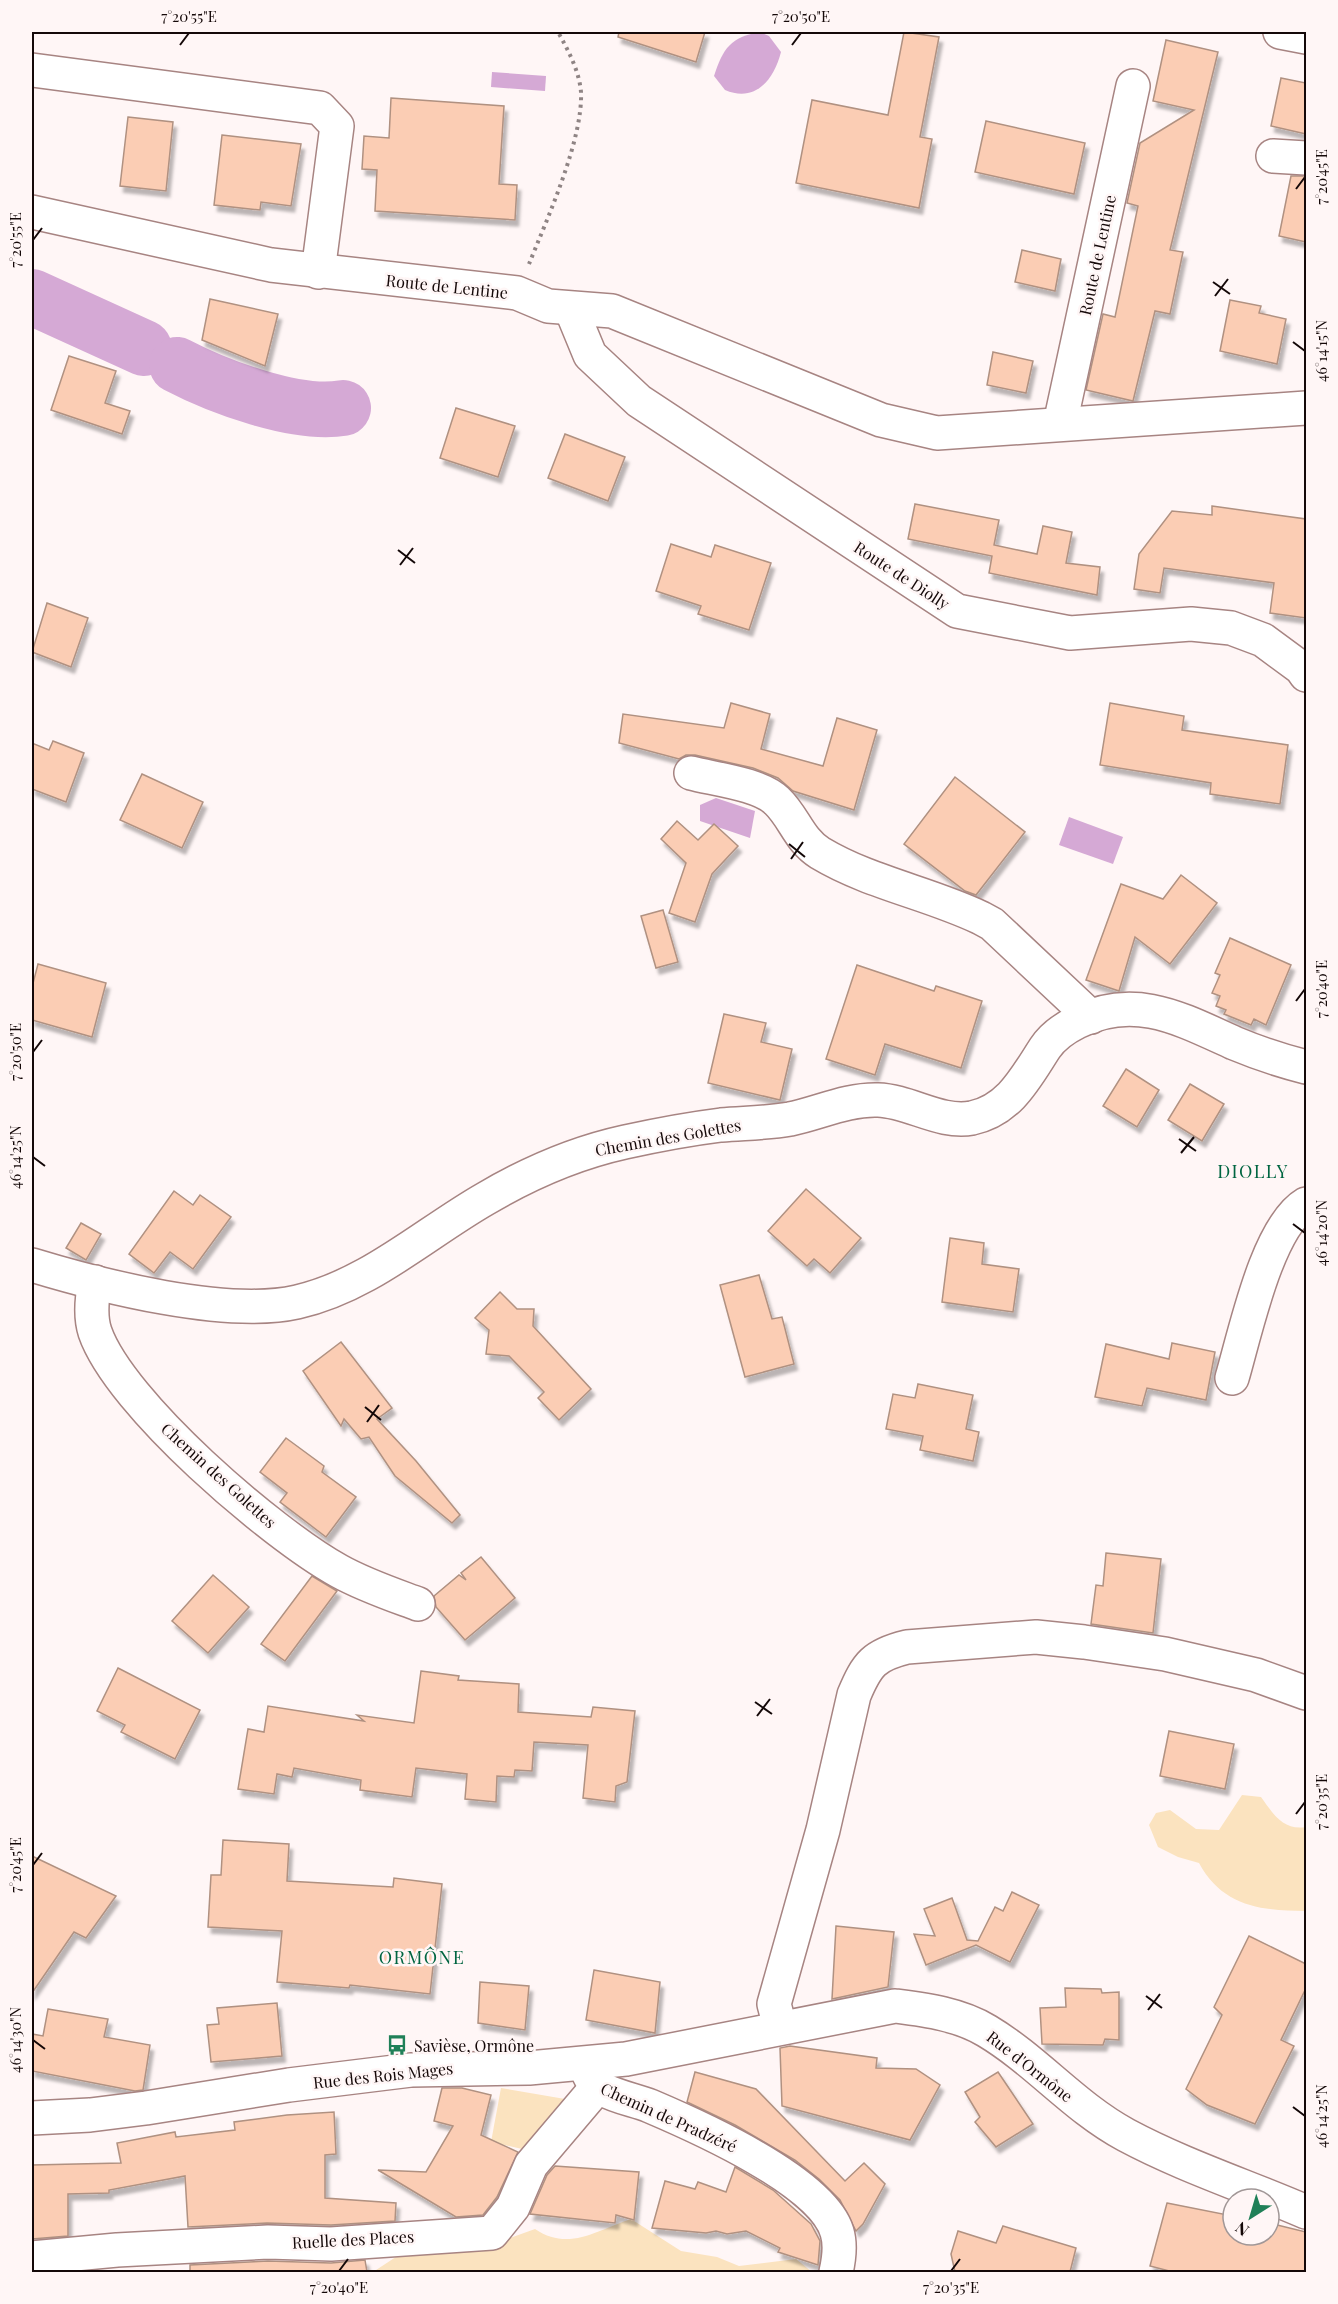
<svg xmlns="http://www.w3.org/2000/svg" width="1338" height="2304" viewBox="0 0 1338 2304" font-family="'Playfair Display',serif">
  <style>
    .green { fill: #fbe3bf }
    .water { fill: #d5a9d5 }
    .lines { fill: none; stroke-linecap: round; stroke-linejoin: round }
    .river { stroke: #d5a9d5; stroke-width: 56 }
    .building { fill: #fbcdb4; stroke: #b09181; stroke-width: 1.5; filter: url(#shadow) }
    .minor-casing { stroke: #a78482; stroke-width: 36 }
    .path { stroke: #8f8484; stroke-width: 4; stroke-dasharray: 3 4.5; stroke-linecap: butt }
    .minor { stroke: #fff; stroke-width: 33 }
    .ticks { fill: none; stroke: #140808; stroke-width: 2 }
    .labels { text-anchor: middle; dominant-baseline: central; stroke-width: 5; stroke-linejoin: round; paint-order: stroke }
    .street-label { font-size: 16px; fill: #140808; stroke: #fff6f6 }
    .poi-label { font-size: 16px; fill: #140808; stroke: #fff6f6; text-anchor: start }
    .neighbourhood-label { font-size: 18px; letter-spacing: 1.5px; fill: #006541; stroke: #fff6f6 }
    .neatline { fill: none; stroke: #140808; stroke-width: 2 }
    .ticks-label { font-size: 15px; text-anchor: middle; fill: #140808 }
  </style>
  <defs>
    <filter id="shadow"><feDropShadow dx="3.5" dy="6" stdDeviation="1.5" flood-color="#0004"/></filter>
  </defs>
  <rect width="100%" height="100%" fill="#fff6f6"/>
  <g class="green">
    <path d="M1242 1795 1261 1797C1273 1814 1284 1831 1306 1827V1911C1261 1911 1222 1906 1199 1863L1178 1857 1158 1847 1149 1825 1156 1813 1170 1810 1196 1829 1219 1830Z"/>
    <polygon points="501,2088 565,2099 531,2151 491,2142"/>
    <path d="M631 2219 681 2251 717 2257 739 2266 796 2259 812 2272H373L405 2251 485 2247 535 2229C569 2252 597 2230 631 2219Z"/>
  </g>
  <g class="water">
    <path d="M760 32 769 36 781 52C774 80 755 103 725 90L714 76C723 48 731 37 760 32Z"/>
    <polygon points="492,72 546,76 545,91 491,87"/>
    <polygon points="716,798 755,811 750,838 700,821 700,805"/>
    <polygon points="1069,817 1123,837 1113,864 1059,845"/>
  </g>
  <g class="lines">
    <g class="river">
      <polyline points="32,297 144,348"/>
      <path d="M177 365C219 387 297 416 343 408"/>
    </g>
  </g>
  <g class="building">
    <polygon points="619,32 705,32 696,62 618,37"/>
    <polygon points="904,32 939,37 920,137 932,139 919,208 796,183 812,100 888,115"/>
    <polygon points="1166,40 1218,52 1170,250 1183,252 1170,314 1155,311 1133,401 1086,390 1103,314 1115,317 1138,206 1127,203 1140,143 1194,110 1153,101"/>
    <polygon points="1281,78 1306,83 1306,134 1271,126"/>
    <polygon points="391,98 504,106 499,184 517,185 515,220 375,211 377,170 362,169 364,136 389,138"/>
    <polygon points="128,117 173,122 166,191 120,186"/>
    <polygon points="986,121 1085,143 1074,194 975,172"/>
    <polygon points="222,135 301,144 291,206 261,202 260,210 214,205"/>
    <polygon points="1291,176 1306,176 1306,242 1279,236"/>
    <polygon points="1022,250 1061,259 1055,291 1015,282"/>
    <polygon points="210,299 278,314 265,366 202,340"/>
    <polygon points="1230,300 1261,306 1259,313 1286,319 1277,364 1220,351"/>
    <polygon points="993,352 1033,361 1026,393 987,385"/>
    <polygon points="69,356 116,371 105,403 130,411 122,434 51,410"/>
    <polygon points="456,408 515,426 498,477 440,458"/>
    <polygon points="565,434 625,457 608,501 548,478"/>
    <polygon points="915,504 999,520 994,545 1037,554 1043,526 1072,532 1066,563 1100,567 1097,595 989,573 992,556 908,539"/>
    <polygon points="1212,506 1306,519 1306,618 1270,613 1274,583 1164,568 1160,593 1134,589 1139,554 1172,511 1212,515"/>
    <polygon points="671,544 711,557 715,545 771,563 749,630 698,614 701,606 656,591"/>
    <polygon points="47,603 88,618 71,667 32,652"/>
    <polygon points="731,703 770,714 761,749 823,766 837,718 877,730 854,810 793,791 778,778 753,768 695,755 686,755 679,759 619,743 623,714 724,728"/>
    <polygon points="1110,703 1184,716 1182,730 1288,745 1280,804 1210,794 1211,783 1100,765"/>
    <polygon points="53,741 84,753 66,802 32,789 32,743 49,750"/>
    <polygon points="142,774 203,802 182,848 120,820"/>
    <polygon points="955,777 1025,832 976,895 965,891 904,844"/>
    <polygon points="677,821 698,840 714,824 738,846 712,874 695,922 669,913 686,863 661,839"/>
    <polygon points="1181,875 1217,903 1170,964 1135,937 1119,991 1086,980 1121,884 1163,899"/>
    <polygon points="663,910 678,962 656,968 641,916"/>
    <polygon points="1230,938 1291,965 1266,1025 1254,1019 1251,1025 1224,1014 1226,1010 1216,1006 1220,996 1212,993 1220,975 1215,973"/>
    <polygon points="38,964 106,983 92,1037 32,1020 32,987"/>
    <polygon points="857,965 934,991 936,986 982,1001 961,1068 885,1044 875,1075 826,1059"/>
    <polygon points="724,1014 766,1023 761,1042 792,1049 780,1100 708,1083"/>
    <polygon points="1126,1069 1159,1090 1137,1127 1103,1106"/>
    <polygon points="1190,1084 1224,1104 1202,1141 1168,1120"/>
    <polygon points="806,1189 861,1238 830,1273 814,1259 807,1266 768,1231"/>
    <polygon points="174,1191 193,1205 200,1195 231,1217 193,1269 170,1252 154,1273 129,1254"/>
    <polygon points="81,1223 101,1234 86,1260 66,1248"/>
    <polygon points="950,1238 984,1243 982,1264 1019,1269 1013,1312 942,1302"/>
    <polygon points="759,1275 772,1319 782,1317 794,1364 745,1377 720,1285"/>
    <polygon points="500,1292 517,1309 534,1309 533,1326 591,1389 559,1420 538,1398 544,1392 509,1356 486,1354 489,1330 475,1318"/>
    <polygon points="341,1342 392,1408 377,1419 416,1461 460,1515 452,1523 395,1476 369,1437 361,1439 344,1419 341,1426 303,1371"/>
    <polygon points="1172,1343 1215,1352 1206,1400 1147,1388 1142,1406 1095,1397 1106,1344 1169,1359"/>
    <polygon points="918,1384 973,1395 966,1429 979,1432 973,1461 920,1450 923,1436 886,1429 893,1394 915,1398"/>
    <polygon points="286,1438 324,1466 322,1472 356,1497 326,1537 280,1502 287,1493 260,1472"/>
    <polygon points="1106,1553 1161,1559 1153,1633 1091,1624 1096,1585 1103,1586"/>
    <polygon points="481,1557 515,1598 465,1640 436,1607 434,1596 459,1575 466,1580 461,1573"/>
    <polygon points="213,1575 249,1607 208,1653 172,1621"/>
    <polygon points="312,1576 337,1591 285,1661 261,1644"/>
    <polygon points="118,1668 200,1710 175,1759 121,1732 125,1725 97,1711"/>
    <polygon points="421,1671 459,1676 458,1680 519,1684 518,1712 591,1717 593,1707 635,1711 627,1782 616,1786 615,1802 583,1798 588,1745 534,1742 532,1771 515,1770 514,1777 497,1776 496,1802 465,1799 467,1774 416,1768 412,1797 360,1790 361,1780 294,1768 292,1777 277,1774 274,1794 238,1789 248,1729 264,1732 268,1706 364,1721 357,1715 414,1723"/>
    <polygon points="1169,1731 1234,1744 1225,1789 1160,1776"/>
    <polygon points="223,1840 289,1844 287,1881 393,1887 394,1878 442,1884 430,1994 350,1985 349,1988 277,1982 282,1931 208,1927 211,1875 221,1875"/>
    <polygon points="32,1856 116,1896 86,1938 74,1932 32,1993"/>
    <polygon points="1012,1892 1039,1905 1010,1962 976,1945 926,1965 914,1934 935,1936 924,1909 952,1898 967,1940 978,1941 995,1907 1003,1911"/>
    <polygon points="836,1926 894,1932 888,1987 832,1999"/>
    <polygon points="1249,1936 1306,1964 1306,1988 1281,2040 1294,2046 1255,2124 1207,2105 1186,2089 1222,2015 1214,2007"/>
    <polygon points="594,1970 660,1982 655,2033 586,2020"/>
    <polygon points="480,1982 529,1986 525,2030 478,2023"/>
    <polygon points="1065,1988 1101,1989 1102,1993 1119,1992 1119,2040 1105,2039 1103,2045 1042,2044 1040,2008 1066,2007"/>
    <polygon points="277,2003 282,2056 211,2062 207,2025 219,2024 217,2008"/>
    <polygon points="48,2009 108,2019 104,2037 150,2045 143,2090 135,2091 32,2071 32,2034 43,2036"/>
    <polygon points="790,2046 877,2058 876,2068 916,2069 940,2085 910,2140 782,2106 780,2048"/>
    <polygon points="695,2072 756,2089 845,2181 864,2163 885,2184 863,2224 856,2231 840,2200 819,2179 795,2160 735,2125 687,2102"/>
    <polygon points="998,2072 1033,2124 996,2147 975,2122 980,2117 965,2092"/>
    <polygon points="442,2088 462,2088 491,2095 481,2135 518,2152 497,2197 483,2215 456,2217 378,2170 426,2172 453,2126 434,2121"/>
    <polygon points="334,2112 336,2154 325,2155 325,2198 396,2203 395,2221 331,2225 267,2223 188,2227 185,2176 109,2190 109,2193 68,2194 68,2236 32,2239 32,2165 121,2163 117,2143 175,2132 176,2137 235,2130 234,2122 287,2115"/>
    <polygon points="555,2166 639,2172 634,2220 616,2215 615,2223 530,2214 547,2175"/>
    <polygon points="735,2167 773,2190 811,2224 820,2241 818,2265 778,2252 780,2248 746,2231 727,2234 716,2231 706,2233 652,2228 665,2181 695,2189 698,2182 726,2192"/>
    <polygon points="1167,2203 1233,2216 1233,2235 1269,2235 1269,2223 1306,2232 1306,2272 1173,2272 1150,2266"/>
    <polygon points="1003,2226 1076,2248 1070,2272 955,2272 951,2254 958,2231 996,2243"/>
    <polygon points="365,2260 367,2272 190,2272 190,2265 268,2261 331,2263"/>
  </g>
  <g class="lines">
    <g class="minor-casing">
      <g id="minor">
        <polyline points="1280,32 1306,37"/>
        <polyline points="32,70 320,108 337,126 318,272"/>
        <polyline points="1273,156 1306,158"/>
        <polyline points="32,212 271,265 517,293 548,306 612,311 881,420 937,433 1306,408"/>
        <polyline points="571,309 590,355 639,401 957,611 1070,633 1191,624 1231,628 1263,640 1301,668 1306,675"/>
        <polyline points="1060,424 1133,86"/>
        <path d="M691 773C714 779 760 784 777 801 794 817 799 840 820 853 870 883 929 893 981 918L992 924 1091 1017"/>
        <path d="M32 1265C101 1286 226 1318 297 1302 368 1286 424 1234 485 1199 529 1173 575 1153 625 1142 657 1135 689 1129 721 1125 744 1123 768 1123 790 1119 819 1113 847 1099 878 1100 910 1101 940 1124 972 1118 1010 1110 1026 1077 1045 1048 1053 1036 1063 1029 1077 1022 1135 993 1181 1019 1234 1043 1258 1053 1282 1061 1306 1067"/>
        <path d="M95 1282C92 1297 90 1317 95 1332 120 1404 272 1534 339 1571 364 1585 391 1594 418 1604"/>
        <path d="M1232 1378C1245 1334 1267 1227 1306 1204"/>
        <path d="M780 2027 774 2004 823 1830 854 1695C867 1664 874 1655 907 1647L1036 1637 1084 1642 1165 1654 1256 1675 1306 1693"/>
        <path d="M587 2068C592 2095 629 2097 650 2106 697 2126 822 2181 837 2232 841 2245 839 2259 836 2272"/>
        <path d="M32 2118 90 2115 146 2108 289 2085 411 2070 529 2068 626 2059 895 2006C926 2010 959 2014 987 2031 1037 2061 1074 2107 1126 2135 1184 2166 1246 2186 1306 2212"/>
        <polyline points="32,2258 117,2250 268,2242 331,2244 492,2233 513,2207 531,2165 598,2086"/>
      </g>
    </g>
    <path class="path" d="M529 264C547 219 583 140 581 92 579 70 568 50 558 32"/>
    <use href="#minor" class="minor"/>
  </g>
  <path class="ticks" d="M180 45 189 33M792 45 801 33M1296 189 1305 177M33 240 42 228M1213 282 1230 294M1215 296 1228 279M1293 342 1305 351M398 550 415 563M400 565 413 548M789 844 805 857M791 859 803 842M1296 1001 1305 989M33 1052 42 1040M1179 1139 1196 1151M1181 1153 1194 1137M33 1157 45 1166M1293 1224 1305 1233M365 1407 381 1420M367 1422 379 1405M755 1702 772 1714M757 1716 770 1699M1296 1814 1305 1802M33 1865 42 1853M1146 1996 1162 2008M1148 2010 1160 1994M33 2040 45 2049M1293 2107 1305 2116M339 2271 348 2259M951 2271 960 2259"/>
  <defs>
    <g id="bus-bare" transform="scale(1.62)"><path d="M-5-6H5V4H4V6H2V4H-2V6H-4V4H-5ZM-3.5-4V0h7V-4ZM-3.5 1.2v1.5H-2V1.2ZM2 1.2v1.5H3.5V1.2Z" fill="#208058" stroke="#fff6f6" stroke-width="2.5" paint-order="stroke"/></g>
  </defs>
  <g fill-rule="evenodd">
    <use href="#bus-bare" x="397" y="2045"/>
  </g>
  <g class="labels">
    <g class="street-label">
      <text transform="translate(1097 255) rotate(-78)">Route de Lentine</text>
      <text transform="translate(447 286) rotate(6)">Route de Lentine</text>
      <text transform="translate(902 575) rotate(33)">Route de Diolly</text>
      <text transform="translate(668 1137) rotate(-10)">Chemin des Golettes</text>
      <text transform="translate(219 1475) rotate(42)">Chemin des Golettes</text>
      <text transform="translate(1030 2066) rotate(38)">Rue d'Ormône</text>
      <text transform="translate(383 2075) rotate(-6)">Rue des Rois Mages</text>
      <text transform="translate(669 2117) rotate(24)">Chemin de Pradzéré</text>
      <text transform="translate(353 2239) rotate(-3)">Ruelle des Places</text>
    </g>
    <g class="poi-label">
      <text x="414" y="2045">Savièse, Ormône</text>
    </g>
    <g class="neighbourhood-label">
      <text x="1253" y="1171">DIOLLY</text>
      <text x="422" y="1957">ORMÔNE</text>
    </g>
  </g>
  <rect width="1338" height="2304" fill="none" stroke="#fff6f6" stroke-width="66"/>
  <g transform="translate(1251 2217) rotate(217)"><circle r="28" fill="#fff6f6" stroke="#a19797" stroke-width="1.5"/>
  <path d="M0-4.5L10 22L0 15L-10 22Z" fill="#208058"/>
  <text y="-9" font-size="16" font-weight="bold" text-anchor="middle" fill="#140808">N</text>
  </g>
  <rect x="33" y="33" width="1272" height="2238" class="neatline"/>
  <g class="ticks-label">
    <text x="189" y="22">7°20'55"E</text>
    <text x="801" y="22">7°20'50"E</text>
    <text transform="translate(1322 177) rotate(-90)" y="5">7°20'45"E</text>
    <text transform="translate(16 240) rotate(-90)" y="5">7°20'55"E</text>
    <text transform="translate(1322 351) rotate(-90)" y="5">46°14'15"N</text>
    <text transform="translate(1322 989) rotate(-90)" y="5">7°20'40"E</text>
    <text transform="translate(16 1052) rotate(-90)" y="5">7°20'50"E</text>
    <text transform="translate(16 1157) rotate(-90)" y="5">46°14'25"N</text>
    <text transform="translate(1322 1233) rotate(-90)" y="5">46°14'20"N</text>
    <text transform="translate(1322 1802) rotate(-90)" y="5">7°20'35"E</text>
    <text transform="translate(16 1865) rotate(-90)" y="5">7°20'45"E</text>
    <text transform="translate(16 2040) rotate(-90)" y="5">46°14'30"N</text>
    <text transform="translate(1322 2116) rotate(-90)" y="5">46°14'25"N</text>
    <text x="339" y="2293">7°20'40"E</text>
    <text x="951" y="2293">7°20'35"E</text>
  </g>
</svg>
